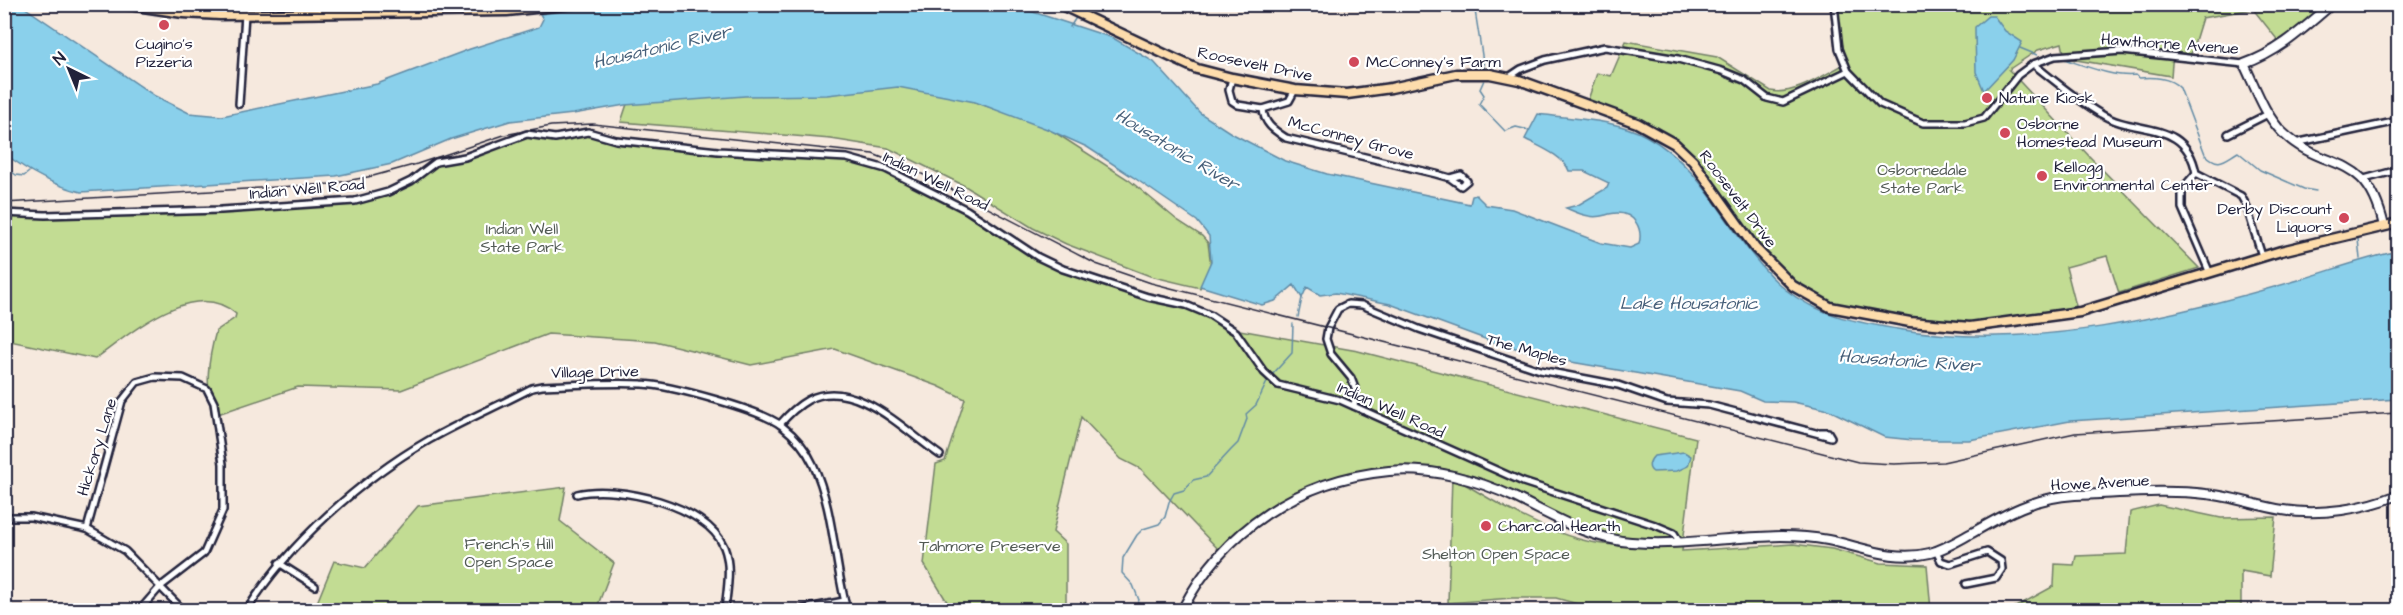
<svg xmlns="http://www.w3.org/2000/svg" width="2403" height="615" viewBox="0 0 2403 615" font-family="'Architects Daughter',sans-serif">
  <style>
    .green { fill: #c2dc93; stroke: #727f67; stroke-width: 1.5 }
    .water { fill: #8ad0eb; stroke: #608aa5; stroke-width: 1.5 }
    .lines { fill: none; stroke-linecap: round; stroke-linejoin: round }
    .stream { stroke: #608aa5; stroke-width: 1.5 }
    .street-casing { stroke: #22223b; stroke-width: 10 }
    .secondary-casing { stroke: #22223b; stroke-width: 12 }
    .primary-casing { stroke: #22223b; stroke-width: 13 }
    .street { stroke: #fff; stroke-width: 5 }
    .secondary { stroke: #fff; stroke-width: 8 }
    .primary { stroke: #fddcac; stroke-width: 8 }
    .rail { stroke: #22223b; stroke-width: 1.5 }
    .poi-dot { fill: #d1495b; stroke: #fff; stroke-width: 2 }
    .labels { text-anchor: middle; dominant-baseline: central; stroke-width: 4.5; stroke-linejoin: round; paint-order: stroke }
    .poi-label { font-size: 16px; fill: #22223b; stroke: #fff; text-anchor: start }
    .street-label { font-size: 16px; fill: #22223b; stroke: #fff }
    .park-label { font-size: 16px; fill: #525a55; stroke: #fff }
    .water-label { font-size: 18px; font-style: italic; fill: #465f79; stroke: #fff }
  </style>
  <rect width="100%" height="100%" fill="#f6e9de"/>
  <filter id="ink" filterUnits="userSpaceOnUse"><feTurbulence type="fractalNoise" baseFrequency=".0167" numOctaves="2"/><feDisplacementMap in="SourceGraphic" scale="12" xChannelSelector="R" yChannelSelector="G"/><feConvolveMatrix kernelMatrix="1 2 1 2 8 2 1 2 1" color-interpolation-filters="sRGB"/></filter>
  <g filter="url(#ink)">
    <g class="green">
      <path d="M1833 5H2328L2280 43 2253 9 2202 18 2191 54 2173 52 2171 76 2065 58 2062 43 2038 50 2011 68 2009 70 2089 156 2199 268 2119 293 2107 256 2066 267 2076 306C2040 314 1994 323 1958 322 1896 321 1816 310 1771 264 1740 232 1719 191 1690 159 1663 130 1623 115 1588 100L1597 73 1611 76 1626 41 1717 57 1771 91C1795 96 1826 73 1847 63Z"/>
      <polygon points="913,81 1045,126 1129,180 1177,220 1202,236 1208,243 1211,266 1200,288 1150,276 1066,244 1033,228 965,186 888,148 831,139 621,122 628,101"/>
      <path d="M587 131 627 140 750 153 846 157 870 161 993 223 1053 264 1184 304 1213 315 1234 329 1358 351 1696 438 1682 551 1793 544 1832 549 1881 563 1927 565 1931 610H1592V608L1556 598H1512L1448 603 1452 476C1496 504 1567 546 1619 545 1587 536 1552 519 1522 503 1509 496 1497 485 1483 480 1427 457 1354 465 1300 490 1269 504 1244 529 1220 551L1141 469 1121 459 1081 417 1053 532 1066 544V610H952L924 564 936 464 945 461 965 399 938 386 835 349 751 365 655 341 548 334 401 390 298 387 212 416C206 383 207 364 216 331L235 318 236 314C195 276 130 334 95 359L5 340 4 210 72 214 364 199 405 184 428 169 504 139Z"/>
      <polygon points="566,487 560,521 614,563 596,610 314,610 334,561 365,568 418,506"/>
      <polygon points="2159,505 2221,518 2276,517 2270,576 2241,571 2241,610 2010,610 2054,586 2055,564 2074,565 2076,556 2126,554 2130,512"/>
    </g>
    <g class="water">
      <path d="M611 5 996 4 1030 11 1113 38 1154 62 1200 113 1231 133 1285 161 1327 174 1470 204 1472 196 1476 195 1486 205 1512 209 1601 243 1630 248 1639 244C1643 229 1635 213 1617 213 1607 213 1600 219 1589 216 1581 215 1573 211 1566 208L1578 205 1607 188 1609 183 1584 171H1569C1564 156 1538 146 1525 139L1538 114C1573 119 1614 119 1646 136 1710 170 1731 245 1786 290 1819 316 1857 322 1897 329 2034 352 2171 317 2302 279 2335 269 2365 258 2398 251V399L2070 421 1969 440H1913L1884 437 1829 410 1793 402 1763 401 1740 391 1571 362 1496 343 1390 304 1336 293 1320 295 1307 287 1302 298 1294 285 1275 301 1262 305 1200 286 1211 261 1209 236 1197 221 1133 177 1087 147 1047 129 975 102 898 87 827 95 745 96 625 105 573 114 510 121 451 139 392 164 336 176 81 192C52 185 29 172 5 154V5H21L155 96 189 113 222 116 377 84 470 49 539 27 543 19 540 14Z"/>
      <polygon points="1988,16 1994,16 2005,31 2022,42 2013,60 1984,91 1976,72 1975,33 1975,27"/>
      <path d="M1684 452 1691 456 1688 466 1677 471 1653 472C1647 468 1649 461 1654 456Z"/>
    </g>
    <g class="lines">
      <g class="stream">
        <polyline points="321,4 321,8"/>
        <polyline points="1474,4 1484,68"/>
        <polyline points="1070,27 1077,16"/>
        <polyline points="2020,48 2037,55"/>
        <path d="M2061 58C2083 65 2114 78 2136 75L2139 78C2153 77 2170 77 2180 88L2205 154C2219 168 2224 160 2238 152L2260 170 2304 189 2316 191"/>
        <polyline points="1484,80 1480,89 1484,95 1479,104 1505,131 1516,127 1529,130"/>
        <polyline points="4,166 16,175 24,176 29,172"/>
        <polyline points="2358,239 2360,259"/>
        <polyline points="1298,317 1302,298"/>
        <polyline points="1271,376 1292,353 1293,324"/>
        <polyline points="1134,610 1139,600 1133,585 1122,573 1123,558 1137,535 1143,529 1159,524 1165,517 1169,502 1174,493 1184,490 1193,480 1206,477 1231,450 1238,443 1247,419 1246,414 1256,405 1268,380"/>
      </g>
      <g class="street-casing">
        <g id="street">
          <polyline points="1834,4 1839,49 1848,71 1880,104 1923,123 1965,123 1984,118 2018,75 2033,64 2055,56 2122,51 2244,64"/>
          <path d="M2033 64C2055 81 2077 100 2101 114 2136 136 2186 118 2196 173L2241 196 2246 205 2262 256"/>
          <polyline points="1509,77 1521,69 1545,60 1605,47 1678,59 1722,71 1744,80 1767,98 1783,102 1848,71"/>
          <polyline points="1232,78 1229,90 1232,101 1238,105 1263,109"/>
          <path d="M1295 90 1289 101 1263 109C1264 124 1274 130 1286 138L1436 174 1450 178 1461 186 1467 181 1461 175 1450 178"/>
          <polyline points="239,104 245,14"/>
          <polyline points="2228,134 2268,114"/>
          <polyline points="2295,143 2398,121"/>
          <polyline points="2196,173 2182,189 2182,208 2209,271"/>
          <polyline points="2364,179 2398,170"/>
          <polyline points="4,213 45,215 221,210 355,201 388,192 411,181 436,162 465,157 527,134 555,138 588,132 616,140 718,151 847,158 886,169 967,210 1038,257 1063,269 1148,297 1186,305 1210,315 1236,332 1264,372 1278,385 1340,400 1523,482 1655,525 1674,533 1680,543"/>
          <polyline points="1354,406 1356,391 1351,378 1331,354 1326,339 1328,328 1338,309 1348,304 1362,305 1419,329 1540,370 1618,385 1667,402 1709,405 1831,437 1828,432 1820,432"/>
          <path d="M780 424C788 415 797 406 808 400 853 376 904 430 940 455"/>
          <path d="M577 494C617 484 707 505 724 547 732 567 727 590 725 610"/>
          <polyline points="4,517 31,517 87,529 125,551 183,610"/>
          <polyline points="87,529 122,401 137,382 155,377 183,378 207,389 214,403 223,464 223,510 204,553 160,587 140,610"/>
          <polyline points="1936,551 1941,561 1950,564 1987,552 2001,561 2002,569 1996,578 1966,584"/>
          <polyline points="279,563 315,586"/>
          <path d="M247 610C288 544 361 479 429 440 462 421 498 406 532 388L542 386C575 385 609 382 642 384 669 385 762 410 782 426 795 436 806 449 813 464 834 509 834 563 847 610"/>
          <polyline points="798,610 844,601"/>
        </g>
      </g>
      <g class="secondary-casing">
        <g id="secondary">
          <path d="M2332 4C2304 28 2279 52 2244 64 2255 86 2264 114 2282 132 2327 175 2366 148 2384 226"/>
          <path d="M1182 610C1223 530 1300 479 1389 471 1432 467 1478 480 1516 498 1553 516 1590 539 1631 542 1697 548 1763 528 1828 540 1862 547 1894 562 1930 553 1945 549 1959 540 1972 533 2005 514 2035 497 2075 495 2117 494 2163 489 2206 494 2232 496 2257 506 2283 510 2320 516 2364 509 2398 495"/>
        </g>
      </g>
      <g class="primary-casing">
        <g id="primary">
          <polyline points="123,4 183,13 220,15 507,11 573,4"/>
          <polyline points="1059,4 1175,59 1197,69 1232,78 1295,90 1347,94 1391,88 1456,74 1490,74 1519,80 1637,123 1675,144 1693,161 1755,248 1793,286 1830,307 1910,322 1970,327 2080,312 2281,251 2398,223"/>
        </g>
      </g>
      <use href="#street" class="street"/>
      <use href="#secondary" class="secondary"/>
      <use href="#primary" class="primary"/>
      <polyline class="rail" points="4,203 330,184 373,176 417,164 504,135 551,126 593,124 873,154 922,174 1096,264 1151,283 1858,462 1894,464 1943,462 2075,433 2398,413"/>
    </g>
  </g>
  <g class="poi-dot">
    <circle cx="164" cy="25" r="6"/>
    <circle cx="1354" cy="62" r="6"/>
    <circle cx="1987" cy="98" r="6"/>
    <circle cx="2005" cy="133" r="6"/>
    <circle cx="2042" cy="176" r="6"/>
    <circle cx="2344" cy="218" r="6"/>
    <circle cx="1486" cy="526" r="6"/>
  </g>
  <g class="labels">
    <g class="poi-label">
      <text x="164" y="44" text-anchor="middle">Cugino's<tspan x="164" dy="18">Pizzeria</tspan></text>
      <text x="1366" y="62">McConney's Farm</text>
      <text x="1999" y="98">Nature Kiosk</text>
      <text x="2017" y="124">Osborne<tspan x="2017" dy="18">Homestead Museum</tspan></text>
      <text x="2054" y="167">Kellogg<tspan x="2054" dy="18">Environmental Center</tspan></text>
      <text x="2332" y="209" text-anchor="end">Derby Discount<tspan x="2332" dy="18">Liquors</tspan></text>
      <text x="1498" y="526">Charcoal Hearth</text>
    </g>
    <g class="street-label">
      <text transform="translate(2170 44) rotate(4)">Hawthorne Avenue</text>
      <text transform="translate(1255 64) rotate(12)">Roosevelt Drive</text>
      <text transform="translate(1351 138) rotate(15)">McConney Grove</text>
      <text transform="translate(936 181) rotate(26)">Indian Well Road</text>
      <text transform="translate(307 189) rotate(-5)">Indian Well Road</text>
      <text transform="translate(1738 199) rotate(53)">Roosevelt Drive</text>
      <text transform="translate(1527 350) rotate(16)">The Maples</text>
      <text transform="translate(595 372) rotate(-1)">Village Drive</text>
      <text transform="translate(1391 410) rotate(24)">Indian Well Road</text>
      <text transform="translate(97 447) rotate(-73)">Hickory Lane</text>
      <text transform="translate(2100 483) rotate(-3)">Howe Avenue</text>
    </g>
    <g class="park-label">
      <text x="1922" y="170">Osbornedale<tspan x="1922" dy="18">State Park</tspan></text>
      <text x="522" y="229">Indian Well<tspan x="522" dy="18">State Park</tspan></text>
      <text x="509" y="544">French's Hill<tspan x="509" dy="18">Open Space</tspan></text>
      <text x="990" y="546">Tahmore Preserve</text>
      <text x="1496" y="554">Shelton Open Space</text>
    </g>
    <g class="water-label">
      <text transform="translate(662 47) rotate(-13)">Housatonic River</text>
      <text transform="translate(1177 150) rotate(31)">Housatonic River</text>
      <text x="1689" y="303">Lake Housatonic</text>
      <text transform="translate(1909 361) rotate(4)">Housatonic River</text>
    </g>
  </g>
  <rect width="2403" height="615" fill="none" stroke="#fff" stroke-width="24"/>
  <rect x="12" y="12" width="2379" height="591" fill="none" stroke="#22223b" stroke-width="2" filter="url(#ink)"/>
  <g transform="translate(69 69) rotate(317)" stroke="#ffffff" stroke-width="4.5" paint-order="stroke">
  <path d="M0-4.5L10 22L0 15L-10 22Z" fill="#22223b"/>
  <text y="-9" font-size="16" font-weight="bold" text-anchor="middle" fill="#22223b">N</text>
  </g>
</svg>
